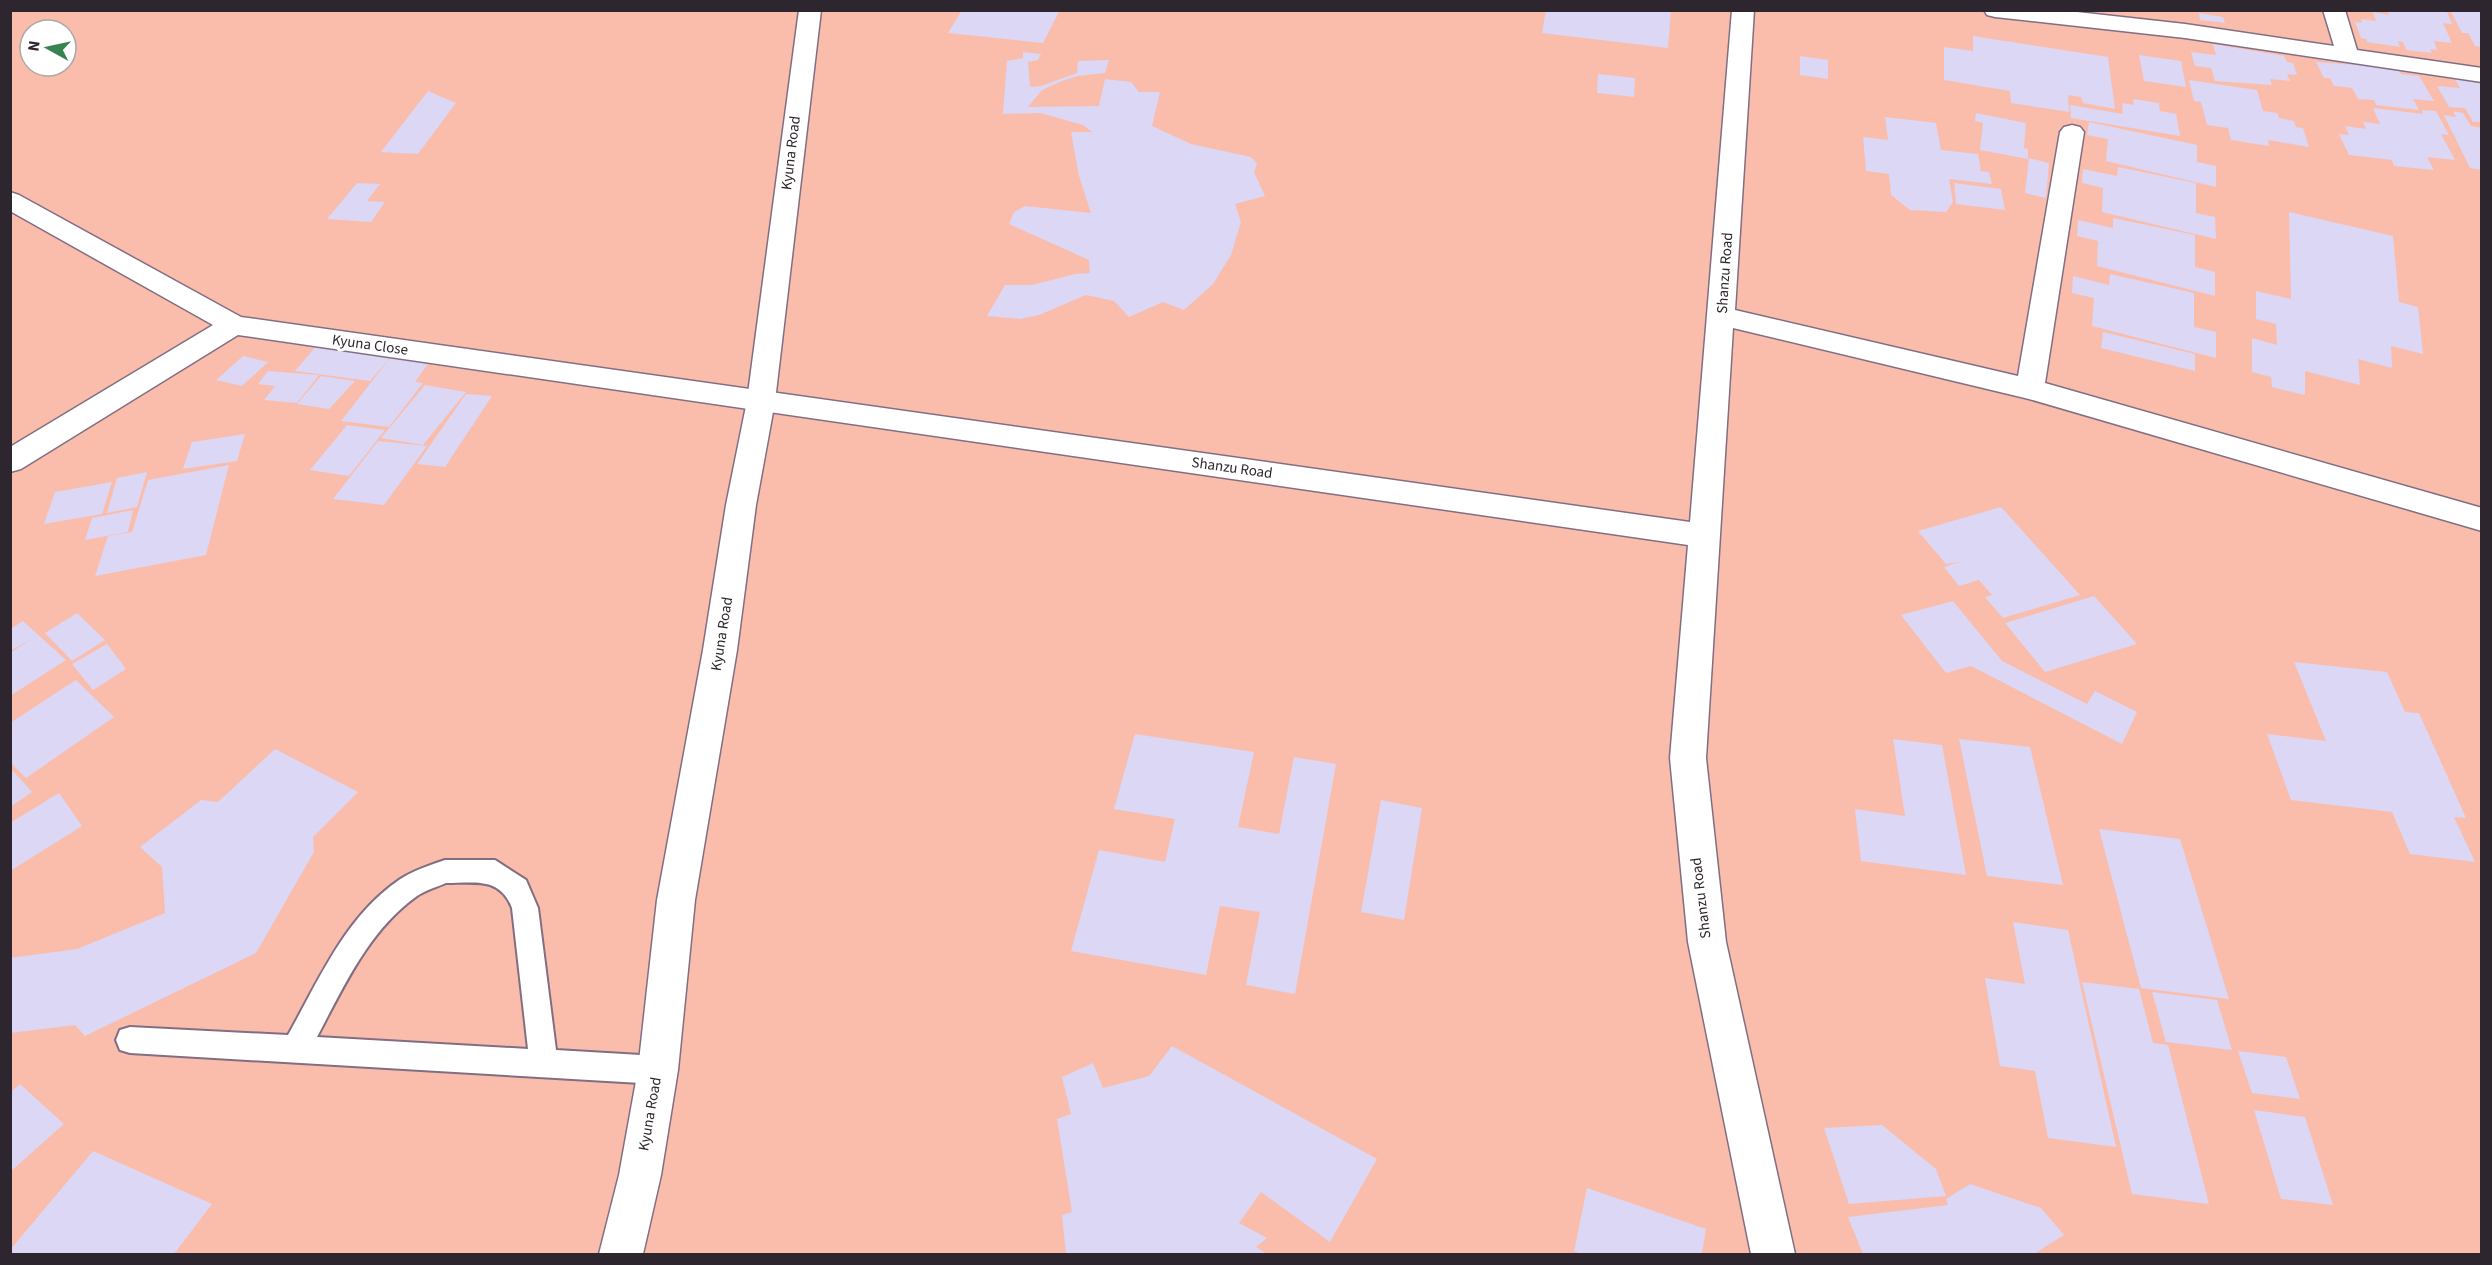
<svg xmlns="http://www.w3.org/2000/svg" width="2492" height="1265" viewBox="0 0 2492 1265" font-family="'Source Sans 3',sans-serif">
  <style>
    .green { fill: #fabdac; fill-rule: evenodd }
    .building { fill: #dbd7f4 }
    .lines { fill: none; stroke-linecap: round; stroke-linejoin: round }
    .lane-casing { stroke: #826e82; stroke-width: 4 }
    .street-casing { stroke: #826e82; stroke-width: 3 }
    .secondary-casing { stroke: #826e82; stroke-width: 3 }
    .lane { fill: #fff; fill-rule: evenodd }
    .street { fill: #fff; fill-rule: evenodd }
    .secondary { fill: #fff; fill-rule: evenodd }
    .labels { text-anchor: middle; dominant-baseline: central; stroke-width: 6; stroke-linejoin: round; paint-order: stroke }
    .street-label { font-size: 15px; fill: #2e262e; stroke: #fff }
  </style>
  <rect width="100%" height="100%" fill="#fff5ff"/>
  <path class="green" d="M10 11H2481V1254H11ZM30 30H66V66H30Z"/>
  <g class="building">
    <polygon points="962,10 1049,10 1059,12 1043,43 948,33"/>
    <polygon points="1546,10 1671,10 1668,48 1542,33"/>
    <polygon points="2387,10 2447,12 2452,24 2443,23 2452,43 2434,41 2437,50 2430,49 2432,53 2406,50 2403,42 2398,41 2400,47 2367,42 2366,39 2361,38 2355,22 2362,23 2361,19 2376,21 2373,12 2389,15"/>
    <polygon points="2450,10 2482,11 2482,47 2475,46 2468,33 2462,33"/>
    <polygon points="2199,13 2223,17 2225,23 2200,20"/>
    <polygon points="1973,36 2108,57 2115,109 2083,103 2081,97 2068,95 2069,112 2011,103 2010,91 1944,80 1944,47 1973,51"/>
    <polygon points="2213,44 2284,56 2287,62 2293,63 2297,75 2287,74 2290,81 2270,79 2272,85 2215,81 2211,68 2195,66 2191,52 2216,55"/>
    <polygon points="1023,52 1041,54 1038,60 1028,62 1030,87 1041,86 1077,73 1078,61 1109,60 1105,73 1078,76 1062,81 1042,90 1028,107 1099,106 1105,79 1131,82 1139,92 1160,92 1152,126 1191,144 1251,157 1257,164 1254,172 1265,196 1235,204 1241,222 1231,255 1213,284 1184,310 1163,302 1129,317 1114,301 1086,295 1039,315 1020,319 987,316 1005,285 1032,285 1075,274 1090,273 1089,260 1009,224 1014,212 1025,206 1091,213 1079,176 1071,132 1092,132 1083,125 1040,113 1003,114 1007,61 1023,58"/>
    <polygon points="2139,55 2181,61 2186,87 2144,81"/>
    <polygon points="1800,56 1828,60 1828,79 1800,75"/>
    <polygon points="2316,62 2397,68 2401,74 2419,76 2434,101 2413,99 2419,110 2376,105 2374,100 2358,99 2352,88 2334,86 2330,78 2324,78"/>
    <polygon points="1598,74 1635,78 1634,97 1597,93"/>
    <polygon points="2454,78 2482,81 2482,122 2473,122 2465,108 2449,107 2437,86 2460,88"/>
    <polygon points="2189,80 2257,90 2263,111 2277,113 2279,118 2294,121 2296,127 2303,128 2309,147 2268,140 2269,146 2231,140 2228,128 2207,125 2201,102 2194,101"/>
    <polygon points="428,91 456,103 418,154 381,152"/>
    <polygon points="2133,99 2159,103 2160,111 2176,114 2180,136 2071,118 2070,105 2123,114 2122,103 2134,105"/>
    <polygon points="2373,108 2423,114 2422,110 2436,111 2449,135 2441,134 2455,160 2427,157 2434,170 2394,166 2392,160 2349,155 2339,134 2349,135 2345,126 2366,129 2363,122 2380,124"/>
    <polygon points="2453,111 2463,113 2471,126 2482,128 2482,170 2470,168 2444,115 2456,117"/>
    <polygon points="1976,113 2026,123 2024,148 2028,149 2028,159 1980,150 1983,123 1975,121"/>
    <polygon points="1885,117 1936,123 1941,150 1978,154 1981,171 1989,172 1992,184 1949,179 1953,202 1946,212 1910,210 1891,195 1889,174 1866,171 1863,137 1888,140"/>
    <polygon points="2089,122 2197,145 2197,162 2216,166 2216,187 2106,161 2108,139 2087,135"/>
    <polygon points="2029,158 2049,163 2046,198 2025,193"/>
    <polygon points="2118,167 2196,183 2196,213 2215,217 2216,239 2102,212 2103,188 2082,183 2083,169 2117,176"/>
    <polygon points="357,183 380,184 367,201 385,202 371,222 327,219"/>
    <polygon points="1954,183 2001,189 2005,210 1956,204"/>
    <polygon points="2289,212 2393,236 2399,302 2418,307 2423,354 2391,346 2392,368 2358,359 2360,385 2305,371 2305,395 2272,387 2271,377 2252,372 2252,338 2277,345 2276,324 2256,319 2256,291 2291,299"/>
    <polygon points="2113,218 2195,235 2195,267 2215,272 2215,296 2097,266 2098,241 2077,236 2078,220 2113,228"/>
    <polygon points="2110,274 2194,293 2194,327 2216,332 2216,358 2092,326 2094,298 2072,293 2073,276 2109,285"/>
    <polygon points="2103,332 2195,354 2195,371 2101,348"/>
    <polygon points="317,345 430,361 415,382 423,383 389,427 341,421 390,358 370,381 295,371"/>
    <polygon points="243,356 268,362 242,386 216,380"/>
    <polygon points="268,371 319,375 297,403 264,400 275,386 258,384"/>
    <polygon points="321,376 355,381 329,409 297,404"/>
    <polygon points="425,385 466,392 423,445 381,438"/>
    <polygon points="466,394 492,396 445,467 417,464"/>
    <polygon points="347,425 385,430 349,476 310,470"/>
    <polygon points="245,434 237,461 183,469 192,442"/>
    <polygon points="378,441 427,446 384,505 333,499"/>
    <polygon points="229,465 206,555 95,576 108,536 132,532 148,480"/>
    <polygon points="147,472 137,507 107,513 117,478"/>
    <polygon points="112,482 102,514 44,524 55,492"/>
    <polygon points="2001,507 2080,595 2003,618 1985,597 1992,595 1979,580 1959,586 1944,567 1959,562 1946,564 1918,531"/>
    <polygon points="133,510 128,532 85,540 92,518"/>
    <polygon points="2094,596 2137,644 2045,672 2005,623"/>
    <polygon points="1953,601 2002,661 2087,704 2095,691 2137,712 2122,744 1971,666 1946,673 1901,615"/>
    <polygon points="77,613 105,640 72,661 45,633"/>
    <polygon points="23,621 66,660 10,696 10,653 30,640 10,651 10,629"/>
    <polygon points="107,644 126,669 93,690 72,664"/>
    <polygon points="2294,662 2387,672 2405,712 2419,713 2466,818 2454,817 2475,862 2410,854 2392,812 2291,800 2267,734 2326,741"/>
    <polygon points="76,680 114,717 26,778 10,762 10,723"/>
    <polygon points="1135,734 1254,752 1238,827 1279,834 1294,757 1336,764 1295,994 1246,985 1260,912 1220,906 1206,975 1071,951 1099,850 1165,862 1175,819 1114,809"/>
    <polygon points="1893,739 1942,745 1966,875 1861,861 1855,809 1905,816"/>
    <polygon points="1959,739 2030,747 2063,885 1987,876"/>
    <polygon points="275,749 358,792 313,837 314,852 256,953 85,1036 75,1025 10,1033 10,958 77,949 165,913 162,867 140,847 201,800 218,802"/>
    <polygon points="13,771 32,792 10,807 10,773"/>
    <polygon points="59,793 82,826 10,871 10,823"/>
    <polygon points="1381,800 1422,808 1404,920 1361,912"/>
    <polygon points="2099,829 2180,839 2229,999 2141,988"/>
    <polygon points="2013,922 2068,930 2116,1147 2048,1138 2035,1071 2000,1066 1985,978 2025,984"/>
    <polygon points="2082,982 2139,989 2153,1043 2168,1045 2209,1204 2132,1194"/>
    <polygon points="2152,992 2217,1000 2232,1050 2166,1042"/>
    <polygon points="1172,1046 1377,1159 1330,1242 1261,1192 1239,1223 1267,1238 1256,1247 1267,1254 1066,1254 1062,1215 1072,1212 1057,1119 1071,1114 1062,1077 1093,1063 1103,1088 1149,1076"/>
    <polygon points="2238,1051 2286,1057 2300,1099 2252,1093"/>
    <polygon points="20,1084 64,1124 10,1172 10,1093"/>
    <polygon points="2254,1110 2305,1117 2333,1205 2281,1199"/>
    <polygon points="1882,1125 1936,1169 1946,1196 1849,1204 1824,1128"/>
    <polygon points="93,1151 212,1204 174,1254 10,1254 10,1250"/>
    <polygon points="1970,1184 2041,1208 2064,1235 2034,1254 1863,1254 1848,1217 1948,1205 1946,1199"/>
    <polygon points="1587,1188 1706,1229 1702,1254 1582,1254 1574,1251"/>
  </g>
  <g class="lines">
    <g class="lane-casing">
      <path id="lane" d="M445 860H495L526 880 538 908 556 1050 658 1056 668 1060 672 1070 668 1080 658 1084 130 1053 120 1050 116 1040 120 1030 130 1027 288 1035C319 980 345 917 399 880 412 871 430 865 445 860ZM446 883C475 883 500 877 512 908L528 1049 317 1037C344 986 369 930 417 896 426 890 437 887 446 883Z"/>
    </g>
    <g class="street-casing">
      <g id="street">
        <polygon points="1732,10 1754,10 1735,310 2018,376 2060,132 2064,127 2072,125 2080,127 2084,132 2045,383 2482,508 2482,531 2029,399 1733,328 1706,758 1726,942 1795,1254 1751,1254 1688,942 1670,758 1688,545 238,335 21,469 10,472 10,447 213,325 10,211 10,192 19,195 241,317 1690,522"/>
        <polygon points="1984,10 2059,10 2185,24 2334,46 2323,10 2345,10 2357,50 2482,68 2482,82 2185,38 1995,17 1987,15"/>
      </g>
    </g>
    <g class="secondary-casing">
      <polygon id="secondary" points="799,10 821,10 775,401 756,505 737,650 695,900 678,1070 661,1175 643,1254 599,1254 619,1175 638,1070 657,900 703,650 726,505 747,401"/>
    </g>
    <use href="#lane" class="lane"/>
    <use href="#street" class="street"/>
    <use href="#secondary" class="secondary"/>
  </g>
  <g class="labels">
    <g class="street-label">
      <text transform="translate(791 153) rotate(-83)">Kyuna Road</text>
      <text transform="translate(1725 273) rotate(-86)">Shanzu Road</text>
      <text transform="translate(370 345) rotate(8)">Kyuna Close</text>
      <text transform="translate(1232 468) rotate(8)">Shanzu Road</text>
      <text transform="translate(722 634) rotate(-81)">Kyuna Road</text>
      <text transform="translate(1701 898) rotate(-97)">Shanzu Road</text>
      <text transform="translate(650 1114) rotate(-80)">Kyuna Road</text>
    </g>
  </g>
  <rect width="2492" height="1265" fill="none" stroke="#2e262e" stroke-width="24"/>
  <g transform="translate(48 48) rotate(278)"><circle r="28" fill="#ffffff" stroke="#aba8ab" stroke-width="1.5"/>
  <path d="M0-4.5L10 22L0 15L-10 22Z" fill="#378452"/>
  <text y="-9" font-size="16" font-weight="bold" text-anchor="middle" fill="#2e262e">N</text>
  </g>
</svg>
